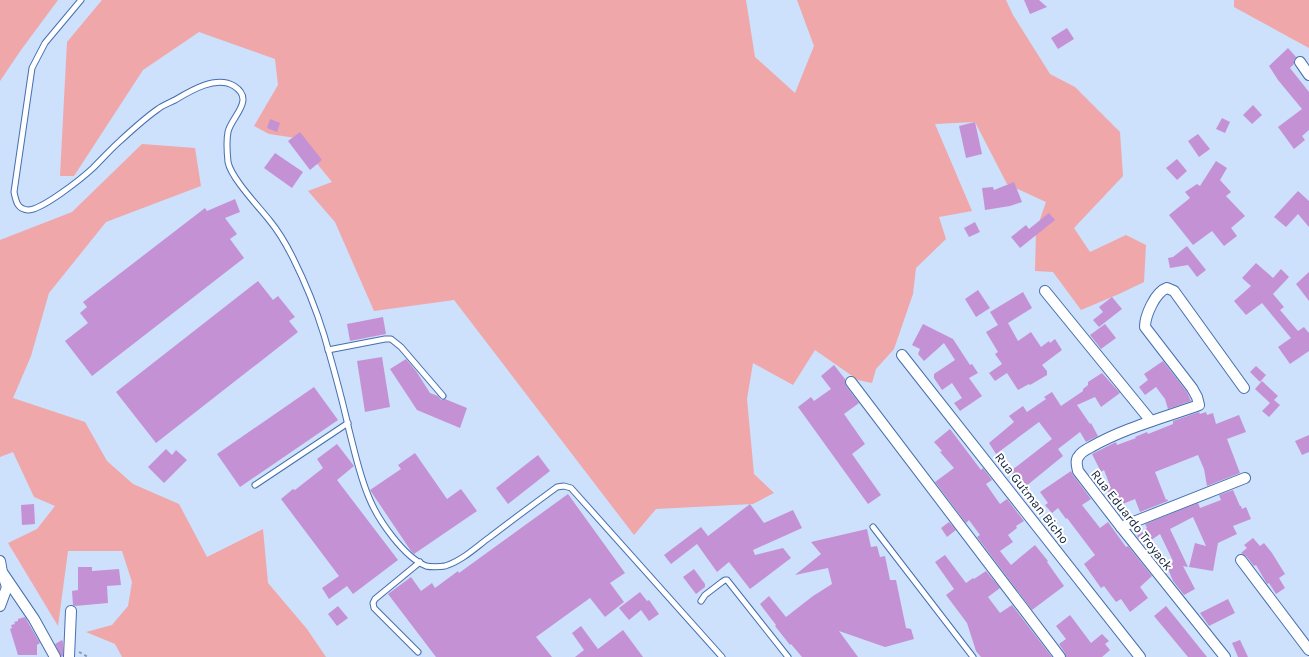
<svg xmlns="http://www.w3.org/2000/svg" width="1309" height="657" viewBox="0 0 1309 657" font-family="Karla,sans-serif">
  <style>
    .green { fill: #efa7a9 }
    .building { fill: #c492d4 }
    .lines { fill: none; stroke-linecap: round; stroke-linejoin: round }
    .service-casing { stroke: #456fad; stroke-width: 7 }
    .minor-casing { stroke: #456fad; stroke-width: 12 }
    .path { stroke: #8699b4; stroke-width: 2; stroke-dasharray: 3 3; stroke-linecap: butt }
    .service { stroke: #fff; stroke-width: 5 }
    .minor { stroke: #fff; stroke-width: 10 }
    .labels { text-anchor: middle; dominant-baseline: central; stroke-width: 4; stroke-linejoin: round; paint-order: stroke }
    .street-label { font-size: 13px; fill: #11233c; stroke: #fff }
  </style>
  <rect width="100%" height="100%" fill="#cde0fc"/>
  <g class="green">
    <polygon points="0,0 58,0 21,50 0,81"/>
    <polygon points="102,0 746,0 755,57 795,93 814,46 797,0 1006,0 1013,15 1050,74 1075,87 1120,132 1123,176 1074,228 1090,252 1126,235 1146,245 1144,282 1119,294 1081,310 1053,272 1035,271 1036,231 1046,202 1007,184 975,122 935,124 972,211 939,217 946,239 916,268 913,294 894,349 876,369 872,383 858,380 815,350 793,385 753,363 747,399 754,474 774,493 753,504 656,509 634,535 454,300 374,311 335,222 308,191 332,182 296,138 269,134 254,126 278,85 275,59 199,32 143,70 74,176 60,176 67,42"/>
    <polygon points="1234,0 1309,0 1309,48 1234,7"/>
    <polygon points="142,144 195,148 201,186 106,222 49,293 31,356 13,398 85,422 107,461 133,484 179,504 207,557 263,529 268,583 307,629 326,657 122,657 115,644 86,632 112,625 128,606 132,582 122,551 68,551 58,626 8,543 37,529 55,506 34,497 13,452 0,457 0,240 72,212"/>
  </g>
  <g class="building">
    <polygon points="1024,0 1039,0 1047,7 1030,14"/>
    <polygon points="1067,28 1074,39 1058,49 1051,38"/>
    <polygon points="1288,48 1296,57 1294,60 1294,64 1290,68 1309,92 1309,130 1302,136 1305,140 1294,149 1278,127 1302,109 1278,80 1269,66"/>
    <polygon points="1253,105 1262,115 1252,124 1243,115"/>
    <polygon points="1222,118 1230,122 1225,133 1216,129"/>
    <polygon points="270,119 280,123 277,132 267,128"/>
    <polygon points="975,122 982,154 966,158 959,126"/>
    <polygon points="300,132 322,160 310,170 288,141"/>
    <polygon points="1198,134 1210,149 1199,157 1188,141"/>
    <polygon points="275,153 303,172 292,188 264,168"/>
    <polygon points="1177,159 1187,171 1177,180 1166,168"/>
    <polygon points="1216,161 1227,168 1220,180 1231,192 1226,196 1245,216 1231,228 1237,236 1224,246 1212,231 1193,245 1169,215 1190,198 1185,192 1197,184 1200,186"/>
    <polygon points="1014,182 1022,202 1010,206 985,210 982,188 993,187 994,190"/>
    <polygon points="1298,191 1309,201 1309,227 1298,214 1286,227 1274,217"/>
    <polygon points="235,199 240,212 225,218 237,234 230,239 244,258 92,376 65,341 88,323 80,313 87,307 83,302 205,208 207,211"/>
    <polygon points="1049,213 1055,220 1020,248 1011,237 1026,225 1029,229"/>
    <polygon points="975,222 980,232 969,237 964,228"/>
    <polygon points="1187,246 1206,270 1197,277 1188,265 1170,268 1168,258 1173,257"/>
    <polygon points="1256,263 1273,278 1281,269 1289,277 1273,294 1284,307 1280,310 1298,331 1304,327 1309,333 1309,351 1290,364 1278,347 1291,338 1262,303 1246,315 1234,301 1251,286 1242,278"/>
    <polygon points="1309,272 1309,301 1296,284"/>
    <polygon points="258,281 273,300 278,296 295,317 289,321 298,332 156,443 116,392"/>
    <polygon points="978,290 990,308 976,317 965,299"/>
    <polygon points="1023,292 1032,308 1008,323 1018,341 1031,332 1041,347 1049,341 1050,343 1055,339 1062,350 1042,365 1047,371 1047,375 1030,385 1029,384 1018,390 1007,373 995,381 989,373 1002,364 995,354 998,352 986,332 998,325 990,312"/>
    <polygon points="1112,297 1122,309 1099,327 1093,320 1103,312 1099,307"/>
    <polygon points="383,317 386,334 350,341 347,324"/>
    <polygon points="923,324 953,339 970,365 972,364 978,373 969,378 982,396 960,411 954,403 962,398 952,383 942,390 934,378 934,374 955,360 944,343 924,361 918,354 920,349 912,345"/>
    <polygon points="1105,324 1116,338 1101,349 1090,335"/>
    <polygon points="382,357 390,407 365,412 357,361"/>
    <polygon points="406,359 416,371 430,393 438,396 441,400 445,399 467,408 460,428 417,410 390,369"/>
    <polygon points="1163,361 1187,392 1191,401 1168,409 1165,399 1156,387 1145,395 1139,387 1148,380 1144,374"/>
    <polygon points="834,365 845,379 846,386 859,403 844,414 865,444 852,454 881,495 868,504 798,407 811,397 814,401 831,389 821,376"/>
    <polygon points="1256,366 1266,375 1260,382 1250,372"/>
    <polygon points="1102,373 1120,393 1101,407 1095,397 1077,405 1090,424 1091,423 1098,436 1086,442 1080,432 1058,449 1063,456 1025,487 1023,484 1021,485 1012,474 1012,470 1052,439 1039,422 996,454 989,443 1014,422 1009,416 1023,406 1027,412 1046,399 1044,397 1052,392 1061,406 1083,391 1083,389 1088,385 1088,382"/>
    <polygon points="1262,381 1278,396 1274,400 1280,405 1269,417 1262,411 1270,403 1255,389"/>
    <polygon points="314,387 338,420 240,487 217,454"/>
    <polygon points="1199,412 1200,414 1206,412 1207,415 1213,413 1216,424 1239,415 1246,432 1227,439 1240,473 1207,486 1204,469 1198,455 1155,472 1166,500 1167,499 1168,501 1140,512 1135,499 1118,506 1114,506 1107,490 1111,488 1104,470 1101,472 1092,454 1116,442 1117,445 1136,438 1135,437 1147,432 1148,434 1173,424 1173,421"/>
    <polygon points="950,429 981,470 983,468 992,480 986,484 1000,504 1007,499 1024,521 1016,526 1017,528 1008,535 1013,542 1000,551 1011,565 1035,545 1048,561 1047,562 1064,586 1032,610 977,537 980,535 969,520 966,523 935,482 954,468 940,452 942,451 934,442"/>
    <polygon points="1309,435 1309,452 1302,455 1295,441"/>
    <polygon points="337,444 354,466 337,480 398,560 353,594 347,586 329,599 322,588 339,576 281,499 293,489 295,490 323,468 317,459"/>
    <polygon points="166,449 172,455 176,450 187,460 164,483 148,467"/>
    <polygon points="415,453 447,499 461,489 477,511 414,554 411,551 370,490 401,469 398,465"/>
    <polygon points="538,455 550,471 508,504 496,488"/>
    <polygon points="1071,471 1073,475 1091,499 1082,505 1100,528 1108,522 1126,547 1128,546 1152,576 1140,587 1148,598 1130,612 1121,599 1116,602 1104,586 1101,588 1084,564 1095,555 1067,518 1066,519 1058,508 1052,513 1045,505 1048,503 1040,492"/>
    <polygon points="1233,490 1240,506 1241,506 1242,509 1246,507 1251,519 1233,526 1237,534 1218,543 1213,571 1189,567 1195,543 1206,546 1193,517 1170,529 1188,567 1183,566 1195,589 1184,595 1173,581 1166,564 1173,561 1160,534 1144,545 1137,536 1147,528 1145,524 1198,503 1200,508 1221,500 1219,495"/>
    <polygon points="568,494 625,573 610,583 624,602 605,617 590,598 536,637 552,657 436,657 388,594 411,577 421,591 432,583 435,588 458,571 459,573"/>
    <polygon points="34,504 35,524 22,525 21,505"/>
    <polygon points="750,504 764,523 793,510 802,528 753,550 755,555 783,548 791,558 750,589 729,562 717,572 697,544 671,564 664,555 701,527 708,536"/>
    <polygon points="949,522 956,530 947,537 941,528"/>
    <polygon points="867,529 871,547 877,546 880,557 885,556 890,580 896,580 906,628 911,629 914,639 885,647 839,631 858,657 802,657 791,644 790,645 775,626 776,625 760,604 769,596 786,617 813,596 832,584 828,568 795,575 821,554 811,542"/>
    <polygon points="1253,538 1260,546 1264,543 1272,553 1285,574 1279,578 1285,588 1276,594 1269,583 1267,584 1256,565 1254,566 1246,556 1241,553 1247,548 1244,545"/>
    <polygon points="945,555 966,583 973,578 974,579 986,571 1000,588 988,597 1000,613 1012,605 1052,657 981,657 976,651 967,623 946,595 954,589 935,562"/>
    <polygon points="78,567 92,567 92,571 119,569 121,585 107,586 108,603 75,606 73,605 72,591 78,590"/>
    <polygon points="694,569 705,584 705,587 696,594 683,577"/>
    <polygon points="640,592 647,601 649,600 659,614 649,621 641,610 629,620 619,608"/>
    <polygon points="1228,599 1235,613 1209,626 1200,613"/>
    <polygon points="338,606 348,618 337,626 328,614"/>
    <polygon points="1166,606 1207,657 1188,657 1154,616"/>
    <polygon points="1070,615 1091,643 1102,634 1109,641 1105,644 1110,650 1102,657 1066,657 1065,653 1059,644 1066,639 1056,626"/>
    <polygon points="25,617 40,643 37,645 37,655 18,655 10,629 12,628 11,625 15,624 14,622 18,621 18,619"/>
    <polygon points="581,626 598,649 623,630 643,657 575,657 584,650 572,633"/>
    <polygon points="62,640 63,642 63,656 61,657 55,644"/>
    <polygon points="1240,640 1248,657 1238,657 1232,643"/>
  </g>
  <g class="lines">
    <g class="service-casing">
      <g id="service">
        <path d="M81 0 45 43 32 68 14 192C16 201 17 209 28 210 42 210 81 179 93 168 102 159 111 149 120 141 132 130 145 118 158 109 163 105 169 103 175 100 190 91 216 75 234 86 256 100 231 117 228 132 226 142 227 152 228 162 231 178 259 207 270 221 279 232 287 246 293 258 305 282 316 309 324 335 333 366 342 398 349 430 355 453 360 478 370 500 379 521 404 557 426 566 430 567 440 567 445 566 462 561 476 547 490 537 512 520 534 504 557 487L564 486 571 488 722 657"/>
        <polyline points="328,350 385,339 391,339 401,347 443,396"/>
        <polyline points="255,485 348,423"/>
        <polyline points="873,527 973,657"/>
        <polyline points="701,601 705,595 722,582 725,580 727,580 788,657"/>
        <polyline points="418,652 374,608 373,603 375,599 420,562"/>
      </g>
    </g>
    <g class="minor-casing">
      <g id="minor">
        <polyline points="1300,62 1309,75"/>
        <polyline points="1045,291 1151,421"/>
        <polyline points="902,355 1140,657"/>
        <polyline points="851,382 1060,657"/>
        <polyline points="1121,527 1245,478"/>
        <polyline points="1241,560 1309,650"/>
        <polyline points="0,561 2,572 34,619 55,657"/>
        <polyline points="0,606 7,587 4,578"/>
        <polyline points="69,657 71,611"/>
        <path d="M1225 657 1121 527 1078 471C1077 466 1075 460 1079 456 1081 452 1087 449 1091 447 1124 428 1163 418 1199 405L1197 397 1192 388 1145 327C1145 316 1155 292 1167 288L1174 291 1244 388"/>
      </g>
    </g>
    <polyline class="path" points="79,652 88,657"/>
    <use href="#service" class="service"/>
    <use href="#minor" class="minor"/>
  </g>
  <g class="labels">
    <g class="street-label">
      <text transform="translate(1032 498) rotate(52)">Rua Gutman Bicho</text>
      <text transform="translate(1132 520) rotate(52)">Rua Eduardo Troyack</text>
    </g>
  </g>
</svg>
